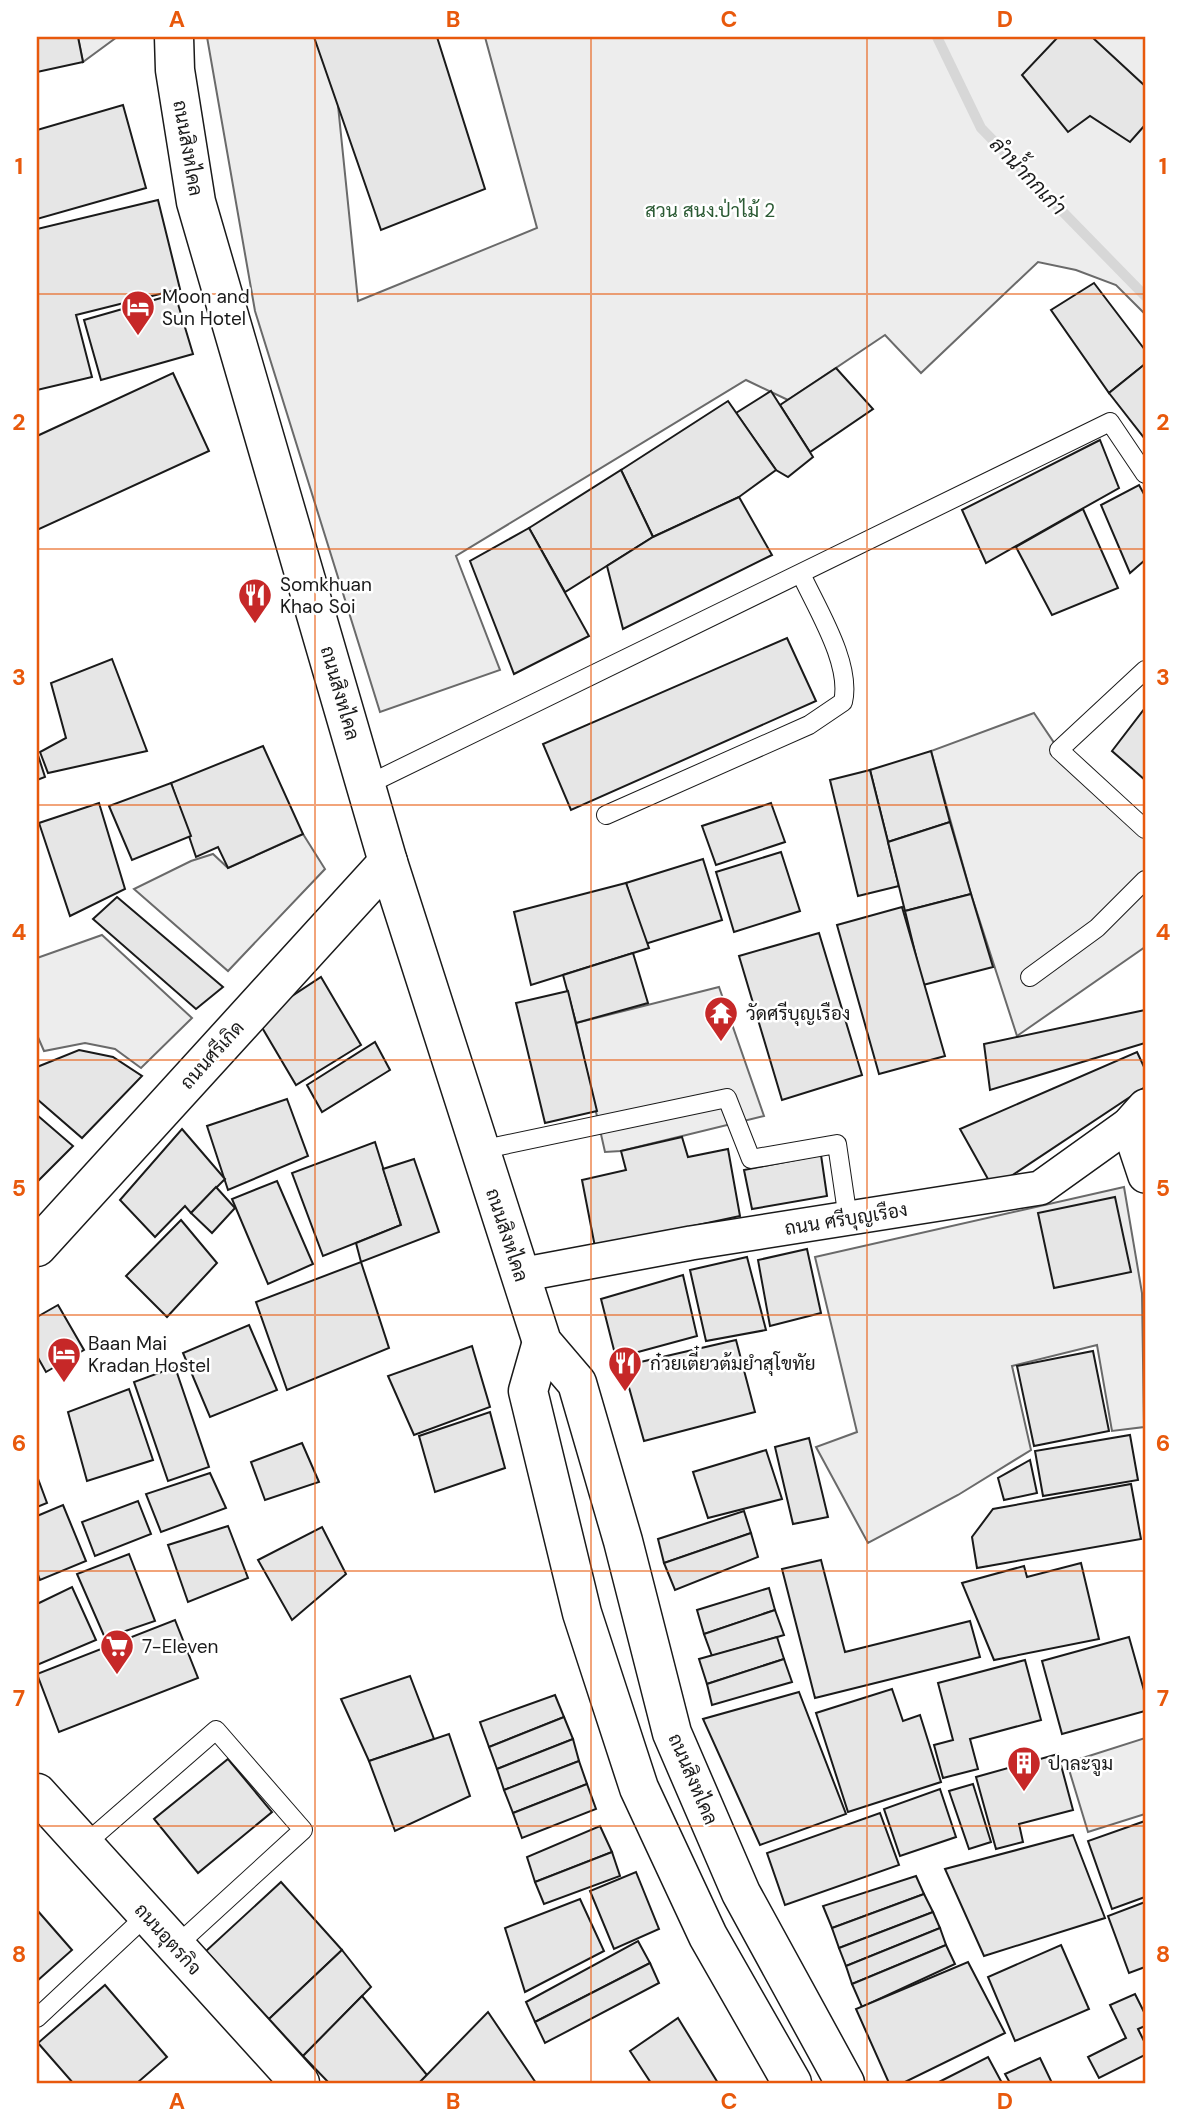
<svg xmlns="http://www.w3.org/2000/svg" width="1182" height="2120" viewBox="0 0 1182 2120" font-family="'DM Sans',Sarabun,sans-serif">
  <style>
    .built { fill: #ededed; stroke: #6a6a6a; stroke-width: 2 }
    .lines { fill: none; stroke-linecap: round; stroke-linejoin: round }
    .stream { stroke: #d7d7d7; stroke-width: 10 }
    .building { fill: #e6e6e6; stroke: #1a1a1a; stroke-width: 2 }
    .lane-casing { stroke: #1a1a1a; stroke-width: 20 }
    .street-casing { stroke: #1a1a1a; stroke-width: 36 }
    .secondary-casing { stroke: #1a1a1a; stroke-width: 41 }
    .lane { stroke: #fff; stroke-width: 18 }
    .street { stroke: #fff; stroke-width: 33 }
    .secondary { stroke: #fff; stroke-width: 38 }
    .grid { fill: none; stroke: #e8590c; stroke-width: 2; stroke-opacity: 0.55 }
    .labels { text-anchor: middle; dominant-baseline: central; stroke-width: 5; stroke-linejoin: round; paint-order: stroke }
    .street-label { font-size: 19px; fill: #1a1a1a; stroke: #fff }
    .park-label { font-size: 19px; fill: #2b5a34; stroke: #fff }
    .poi-label { font-size: 19px; fill: #1a1a1a; stroke: #fff; text-anchor: start }
    .water-label { font-size: 21px; font-style: italic; fill: #1a1a1a; stroke: #fff }
    .neatline { fill: none; stroke: #e8590c; stroke-width: 2.5 }
    .grid-label { font-size: 23px; text-anchor: middle; font-weight: bold; fill: #e8590c }
  </style>
  <rect width="100%" height="100%" fill="#fff"/>
  <g class="built">
    <polygon points="78,37 117,37 83,62"/>
    <polygon points="207,37 331,37 358,301 537,228 485,37 1145,37 1145,314 1116,285 1076,270 1038,262 921,373 885,335 788,400 746,380 456,556 500,670 380,712 255,311"/>
    <polygon points="1034,713 1059,750 1145,829 1145,947 1017,1036 971,894 931,751"/>
    <polygon points="303,834 325,869 228,971 134,889 191,861 213,854 228,868"/>
    <polygon points="102,935 192,1018 141,1068 115,1049 85,1043 44,1051 37,1035 37,958"/>
    <polygon points="719,987 764,1116 621,1151 605,1152 576,1023"/>
    <polygon points="1124,1187 1142,1293 1144,1427 1112,1431 1097,1345 1012,1366 1031,1450 958,1495 868,1543 816,1447 857,1432 815,1257"/>
    <polygon points="1145,1738 1145,1814 1088,1832 1067,1763"/>
  </g>
  <g class="lines">
    <polyline class="stream" points="937,37 981,128 1145,296"/>
  </g>
  <g class="building">
    <polygon points="37,37 78,37 83,62 37,72"/>
    <polygon points="314,37 437,37 485,189 381,230"/>
    <polygon points="1058,37 1092,37 1145,86 1145,125 1130,142 1090,116 1068,132 1022,75"/>
    <polygon points="123,105 146,188 37,219 37,130"/>
    <polygon points="158,200 180,289 76,315 92,377 37,390 37,229"/>
    <polygon points="1094,283 1145,350 1145,364 1109,393 1051,310"/>
    <polygon points="175,294 193,354 101,380 84,320"/>
    <polygon points="1145,364 1145,439 1109,393"/>
    <polygon points="836,368 873,409 810,452 780,405"/>
    <polygon points="173,373 209,451 37,530 37,436"/>
    <polygon points="771,391 813,457 788,477 776,470 736,413"/>
    <polygon points="728,401 776,470 739,497 653,537 621,470"/>
    <polygon points="1100,440 1119,488 986,563 962,510"/>
    <polygon points="621,470 653,537 565,592 529,528"/>
    <polygon points="1139,485 1145,496 1145,560 1130,573 1101,505"/>
    <polygon points="739,497 772,555 623,629 607,566 653,537"/>
    <polygon points="1083,509 1118,588 1052,615 1016,547"/>
    <polygon points="529,528 589,636 514,674 470,561"/>
    <polygon points="787,638 816,701 571,810 543,744"/>
    <polygon points="112,659 147,751 48,773 40,752 66,738 51,683"/>
    <polygon points="1145,708 1145,780 1112,751"/>
    <polygon points="263,746 303,834 228,868 218,847 196,857 171,783"/>
    <polygon points="931,751 950,822 888,842 870,770"/>
    <polygon points="37,752 45,777 37,780"/>
    <polygon points="870,770 899,886 858,896 830,780"/>
    <polygon points="171,783 191,836 132,860 109,806"/>
    <polygon points="99,803 125,889 70,916 39,823"/>
    <polygon points="771,803 785,842 716,865 702,826"/>
    <polygon points="950,822 971,894 905,911 888,842"/>
    <polygon points="781,852 800,911 734,932 716,872"/>
    <polygon points="703,859 722,920 645,944 626,883"/>
    <polygon points="626,883 649,948 531,985 514,912"/>
    <polygon points="971,894 993,967 923,985 905,911"/>
    <polygon points="117,897 223,987 196,1009 93,919"/>
    <polygon points="902,907 945,1056 879,1074 837,925"/>
    <polygon points="819,933 862,1075 782,1100 739,956"/>
    <polygon points="633,953 648,1003 576,1023 563,975"/>
    <polygon points="321,977 361,1045 296,1085 257,1019"/>
    <polygon points="568,991 597,1111 545,1123 516,1003"/>
    <polygon points="1145,1010 1145,1043 990,1090 984,1044"/>
    <polygon points="375,1042 390,1070 322,1112 307,1085"/>
    <polygon points="79,1050 113,1057 142,1076 82,1138 37,1099 37,1067"/>
    <polygon points="1137,1052 1145,1069 1145,1087 993,1188 960,1129"/>
    <polygon points="287,1099 308,1156 228,1190 207,1126"/>
    <polygon points="37,1115 73,1146 37,1182"/>
    <polygon points="182,1129 225,1179 191,1213 185,1206 155,1237 120,1200"/>
    <polygon points="682,1137 688,1157 728,1149 740,1216 595,1247 582,1180 626,1170 621,1151"/>
    <polygon points="375,1142 401,1225 323,1256 292,1173"/>
    <polygon points="821,1155 827,1196 752,1209 744,1170"/>
    <polygon points="414,1159 439,1232 361,1262 356,1243 401,1225 383,1169"/>
    <polygon points="277,1181 313,1264 268,1284 232,1199"/>
    <polygon points="216,1187 235,1208 212,1233 191,1213"/>
    <polygon points="1115,1197 1131,1272 1054,1288 1038,1213"/>
    <polygon points="181,1220 217,1263 167,1317 126,1276"/>
    <polygon points="807,1249 821,1313 770,1326 758,1260"/>
    <polygon points="747,1257 766,1330 706,1341 690,1270"/>
    <polygon points="361,1262 389,1348 287,1390 256,1302"/>
    <polygon points="683,1275 697,1336 616,1358 601,1299"/>
    <polygon points="58,1305 84,1350 46,1372 37,1356 37,1317"/>
    <polygon points="249,1325 277,1390 210,1417 183,1353"/>
    <polygon points="736,1340 755,1412 644,1441 623,1366"/>
    <polygon points="472,1346 490,1407 414,1435 388,1376"/>
    <polygon points="1093,1351 1109,1431 1034,1446 1017,1366"/>
    <polygon points="175,1367 209,1467 168,1481 134,1382"/>
    <polygon points="129,1389 153,1460 87,1481 68,1412"/>
    <polygon points="490,1412 505,1468 435,1492 419,1436"/>
    <polygon points="1130,1435 1138,1480 1043,1496 1035,1451"/>
    <polygon points="809,1438 828,1517 793,1524 775,1447"/>
    <polygon points="302,1443 319,1482 265,1500 251,1462"/>
    <polygon points="766,1450 782,1499 708,1518 693,1472"/>
    <polygon points="1030,1460 1037,1493 1004,1500 998,1478"/>
    <polygon points="210,1473 226,1508 161,1532 146,1494"/>
    <polygon points="37,1476 47,1503 37,1507"/>
    <polygon points="1131,1484 1141,1539 977,1568 972,1537 993,1509"/>
    <polygon points="138,1501 151,1534 95,1556 82,1522"/>
    <polygon points="63,1505 86,1561 40,1580 37,1572 37,1516"/>
    <polygon points="744,1511 751,1533 664,1563 658,1539"/>
    <polygon points="228,1526 248,1578 188,1602 168,1545"/>
    <polygon points="322,1527 346,1574 292,1620 258,1560"/>
    <polygon points="751,1533 758,1557 675,1590 664,1563"/>
    <polygon points="129,1554 155,1621 105,1638 77,1574"/>
    <polygon points="821,1560 845,1652 970,1621 980,1657 815,1698 782,1569"/>
    <polygon points="1081,1563 1099,1639 994,1660 962,1583 1024,1566 1027,1577"/>
    <polygon points="72,1587 96,1640 37,1665 37,1604"/>
    <polygon points="769,1588 775,1610 704,1634 697,1610"/>
    <polygon points="775,1610 784,1635 712,1656 704,1634"/>
    <polygon points="175,1620 198,1678 59,1732 37,1674"/>
    <polygon points="777,1637 784,1659 707,1684 699,1659"/>
    <polygon points="1129,1637 1145,1694 1145,1711 1062,1734 1042,1661"/>
    <polygon points="784,1659 792,1682 712,1705 707,1684"/>
    <polygon points="1025,1660 1041,1720 970,1739 978,1769 943,1778 934,1745 953,1740 938,1683"/>
    <polygon points="410,1676 434,1739 369,1761 341,1699"/>
    <polygon points="892,1689 903,1721 920,1715 941,1782 848,1812 816,1713"/>
    <polygon points="799,1692 846,1814 760,1845 703,1719"/>
    <polygon points="555,1695 564,1717 489,1747 480,1722"/>
    <polygon points="564,1717 573,1739 497,1769 489,1747"/>
    <polygon points="449,1734 470,1796 395,1831 369,1761"/>
    <polygon points="573,1739 579,1761 504,1790 497,1769"/>
    <polygon points="1058,1754 1073,1810 1019,1824 1023,1842 996,1849 976,1777"/>
    <polygon points="228,1759 272,1812 198,1873 154,1819"/>
    <polygon points="579,1761 587,1784 513,1813 504,1790"/>
    <polygon points="587,1784 596,1809 522,1838 513,1813"/>
    <polygon points="973,1784 991,1842 969,1849 949,1791"/>
    <polygon points="940,1789 956,1837 900,1856 884,1809"/>
    <polygon points="880,1813 899,1865 785,1905 767,1853"/>
    <polygon points="1145,1821 1145,1897 1112,1909 1088,1841"/>
    <polygon points="600,1826 612,1852 535,1882 527,1857"/>
    <polygon points="1073,1835 1105,1918 984,1956 945,1869"/>
    <polygon points="612,1852 620,1876 544,1904 535,1882"/>
    <polygon points="636,1872 659,1929 614,1949 590,1891"/>
    <polygon points="916,1876 924,1894 832,1928 823,1906"/>
    <polygon points="281,1882 342,1950 269,2019 206,1951"/>
    <polygon points="924,1894 933,1912 839,1948 832,1928"/>
    <polygon points="580,1899 604,1951 525,1992 505,1928"/>
    <polygon points="1145,1902 1145,1967 1129,1973 1108,1916"/>
    <polygon points="37,1910 72,1950 37,1981"/>
    <polygon points="933,1912 940,1928 846,1966 839,1948"/>
    <polygon points="940,1928 946,1945 852,1984 846,1966"/>
    <polygon points="638,1941 650,1963 535,2022 526,2002"/>
    <polygon points="946,1945 955,1964 862,2007 852,1984"/>
    <polygon points="1061,1945 1089,2009 1015,2041 988,1977"/>
    <polygon points="342,1950 371,1987 303,2056 269,2019"/>
    <polygon points="968,1962 1005,2033 903,2083 889,2083 856,2009"/>
    <polygon points="650,1963 659,1983 545,2043 535,2022"/>
    <polygon points="105,1985 167,2057 137,2083 73,2083 38,2043"/>
    <polygon points="1135,1994 1145,2014 1145,2026 1138,2029 1145,2043 1145,2055 1099,2078 1088,2057 1126,2038 1110,2005"/>
    <polygon points="362,1996 427,2075 419,2083 329,2083 303,2056"/>
    <polygon points="488,2012 536,2083 419,2083"/>
    <polygon points="678,2018 718,2083 651,2083 630,2051"/>
    <polygon points="988,2057 1002,2083 937,2083"/>
    <polygon points="1040,2058 1052,2083 1010,2083 1005,2074"/>
  </g>
  <g class="lines">
    <g class="lane-casing">
      <g id="lane">
        <polyline points="1145,670 1059,750 1145,829"/>
        <polyline points="367,785 1110,422 1145,474"/>
        <path d="M606 815 809 725 843 702C852 664 817 609 801 574"/>
        <polyline points="1030,977 1097,928 1145,880"/>
        <polyline points="480,1150 727,1098 751,1159 837,1144 848,1219"/>
        <polyline points="84,1845 216,1730 303,1830 175,1947"/>
        <polyline points="37,2018 147,1915"/>
      </g>
    </g>
    <g class="street-casing">
      <g id="street">
        <polyline points="1128,1125 1145,1176"/>
        <polyline points="520,1275 691,1243 1040,1188 1128,1125 1145,1106"/>
      </g>
    </g>
    <g class="secondary-casing">
      <g id="secondary">
        <polyline points="174,37 175,70 196,202 388,862 542,1342 577,1383 623,1541 672,1733 741,1893 845,2083"/>
        <polyline points="37,1247 388,862"/>
        <polyline points="542,1342 528,1391 582,1613 639,1788 708,1936 792,2083"/>
        <polyline points="37,1793 300,2083"/>
      </g>
    </g>
    <use href="#lane" class="lane"/>
    <use href="#street" class="street"/>
    <use href="#secondary" class="secondary"/>
  </g>
  <path class="grid" d="M315 37V2083M591 37V2083M867 37V2083M37 294H1145M37 549H1145M37 805H1145M37 1060H1145M37 1315H1145M37 1571H1145M37 1826H1145"/>
  <defs>
    <g id="hotel-pin" transform="scale(1.75)"><path d="M0 17L-7.5 6A9.5 9.5 0 1 1 7.5 6Z" fill="#c62828" stroke="#fff"/><path d="M-6-4.5h1.5V1H6V5H4.5V3h-9V5H-6ZM-4 0a1.8 1.8 0 1 1 3.6 0ZM.5 0V-2.5h3Q6-2.5 6 0Z" fill="#fff"/></g>
    <g id="restaurant-pin" transform="scale(1.75)"><path d="M0 17L-7.5 6A9.5 9.5 0 1 1 7.5 6Z" fill="#c62828" stroke="#fff"/><path d="M-5-6h1v4h1v-4h1v4h1v-4h1v5L-1.5 .5V6h-2V.5L-5-1ZM5-6V6H3V1.5H1.5Q1.5-4 5-6Z" fill="#fff"/></g>
    <g id="temple-pin" transform="scale(1.75)"><path d="M0 17L-7.5 6A9.5 9.5 0 1 1 7.5 6Z" fill="#c62828" stroke="#fff"/><path d="M0-6L5-2H3V0L6.5 2.5H4V6H1.5V3h-3V6H-4V2.5H-6.5L-3 0V-2H-5Z" fill="#fff"/></g>
    <g id="supermarket-pin" transform="scale(1.75)"><path d="M0 17L-7.5 6A9.5 9.5 0 1 1 7.5 6Z" fill="#c62828" stroke="#fff"/><path d="M-6-5.5h2.5l.6 2H6L4.5 2H-2.5L-4.4-4H-6ZM-1.5 3.2a1.3 1.3 0 1 0 .1 0ZM3 3.2a1.3 1.3 0 1 0 .1 0Z" fill="#fff"/></g>
    <g id="building-pin" transform="scale(1.75)"><path d="M0 17L-7.5 6A9.5 9.5 0 1 1 7.5 6Z" fill="#c62828" stroke="#fff"/><path d="M-4-6H4V6H1V3H-1V6H-4ZM-2.5-4.3h1.7v1.8h-1.7ZM.8-4.3h1.7v1.8H.8ZM-2.5-1h1.7V.8h-1.7ZM.8-1h1.7V.8H.8Z" fill="#fff"/></g>
  </defs>
  <g fill-rule="evenodd">
    <use href="#hotel-pin" x="138" y="307"/>
    <use href="#restaurant-pin" x="255" y="595"/>
    <use href="#temple-pin" x="721" y="1013"/>
    <use href="#hotel-pin" x="64" y="1354"/>
    <use href="#restaurant-pin" x="625" y="1363"/>
    <use href="#supermarket-pin" x="117" y="1646"/>
    <use href="#building-pin" x="1024" y="1763"/>
  </g>
  <g class="labels">
    <g class="street-label">
      <text transform="translate(188 148) rotate(80)">ถนนสิงหไคล</text>
      <text transform="translate(340 693) rotate(74)">ถนนสิงหไคล</text>
      <text transform="translate(212 1055) rotate(-48)">ถนนศรีเกิด</text>
      <text transform="translate(846 1219) rotate(-9)">ถนน ศรีบุญเรือง</text>
      <text transform="translate(507 1235) rotate(72)">ถนนสิงหไคล</text>
      <text transform="translate(693 1779) rotate(67)">ถนนสิงหไคล</text>
      <text transform="translate(168 1939) rotate(48)">ถนนอุตรกิจ</text>
    </g>
    <g class="park-label">
      <text x="710" y="210">สวน สนง.ป่าไม้ 2</text>
    </g>
    <g class="poi-label">
      <text x="162" y="296">Moon and<tspan x="162" dy="22">Sun Hotel</tspan></text>
      <text x="280" y="584">Somkhuan<tspan x="280" dy="22">Khao Soi</tspan></text>
      <text x="746" y="1013">วัดศรีบุญเรือง</text>
      <text x="88" y="1343">Baan Mai<tspan x="88" dy="22">Kradan Hostel</tspan></text>
      <text x="650" y="1363">ก๋วยเตี๋ยวต้มยำสุโขทัย</text>
      <text x="142" y="1646">7-Eleven</text>
      <text x="1048" y="1763">ปาละจูม</text>
    </g>
    <g class="water-label">
      <text transform="translate(1028 176) rotate(46)">ลำน้ำกกเก่า</text>
    </g>
  </g>
  <rect width="1182" height="2120" fill="none" stroke="#ffffff" stroke-width="77"/>
  <rect x="38" y="38" width="1106" height="2044" class="neatline"/>
  <g class="grid-label">
    <text x="177" y="27">A</text>
    <text x="453" y="27">B</text>
    <text x="729" y="27">C</text>
    <text x="1005" y="27">D</text>
    <text x="19" y="174">1</text>
    <text x="1163" y="174">1</text>
    <text x="19" y="430">2</text>
    <text x="1163" y="430">2</text>
    <text x="19" y="685">3</text>
    <text x="1163" y="685">3</text>
    <text x="19" y="940">4</text>
    <text x="1163" y="940">4</text>
    <text x="19" y="1196">5</text>
    <text x="1163" y="1196">5</text>
    <text x="19" y="1451">6</text>
    <text x="1163" y="1451">6</text>
    <text x="19" y="1706">7</text>
    <text x="1163" y="1706">7</text>
    <text x="19" y="1962">8</text>
    <text x="1163" y="1962">8</text>
    <text x="177" y="2109">A</text>
    <text x="453" y="2109">B</text>
    <text x="729" y="2109">C</text>
    <text x="1005" y="2109">D</text>
  </g>
</svg>
